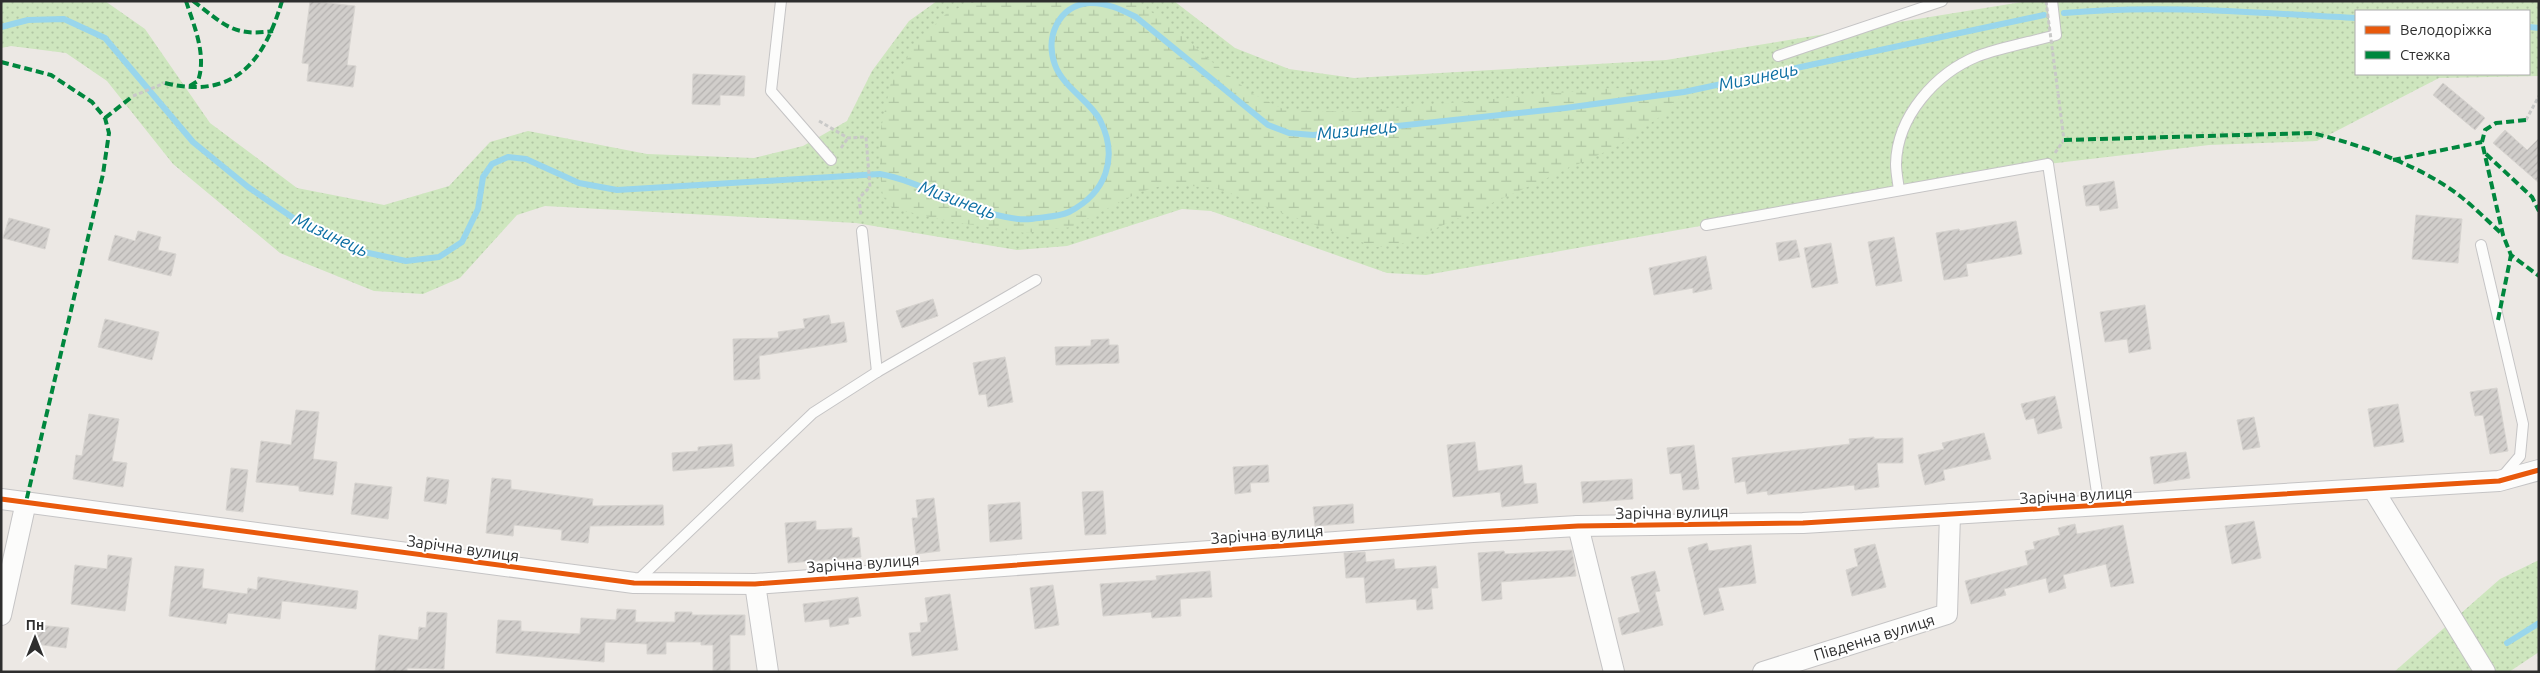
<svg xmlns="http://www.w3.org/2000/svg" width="2540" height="673" viewBox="0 0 2540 673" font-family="Ubuntu,sans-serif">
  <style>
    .grass { fill: url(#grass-dots); fill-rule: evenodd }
    .wetland { fill: url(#wetland-marsh) }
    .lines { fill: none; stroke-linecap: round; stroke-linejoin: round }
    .stream { stroke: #99d6ec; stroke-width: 6 }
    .building { fill: url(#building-hatch); stroke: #d7d4d0 }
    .lane-casing { stroke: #c5c4c5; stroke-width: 12 }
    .street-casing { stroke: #c5c4c5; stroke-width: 22 }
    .path { stroke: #c9c9c8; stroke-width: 3; stroke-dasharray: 4 2.5; stroke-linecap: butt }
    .lane { stroke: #fcfcfb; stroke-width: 10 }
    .street { stroke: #fcfcfb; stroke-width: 20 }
    .path-bridge { stroke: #c9c9c8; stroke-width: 3; stroke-dasharray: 4 2.5; stroke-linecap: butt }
    .quiet { stroke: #00873e; stroke-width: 4; stroke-dasharray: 8 4; stroke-linecap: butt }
    .cycleway-casing { stroke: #fff; stroke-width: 8 }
    .cycleway { stroke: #e8590c; stroke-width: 5 }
    .labels { text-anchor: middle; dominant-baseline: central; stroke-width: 4; stroke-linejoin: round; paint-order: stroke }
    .street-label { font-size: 16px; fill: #2e2e2e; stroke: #fff }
    .water-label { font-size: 18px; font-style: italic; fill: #0d6fa3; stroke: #fff }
  </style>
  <defs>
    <pattern id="grass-dots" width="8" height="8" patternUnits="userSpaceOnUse" patternTransform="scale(1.25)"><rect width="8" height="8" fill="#cee6be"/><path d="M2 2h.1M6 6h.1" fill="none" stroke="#b1c6a4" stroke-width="1.8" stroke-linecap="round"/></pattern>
    <pattern id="wetland-marsh" width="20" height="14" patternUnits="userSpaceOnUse" patternTransform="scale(1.25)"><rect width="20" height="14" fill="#cee6be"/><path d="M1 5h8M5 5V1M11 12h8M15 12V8" fill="none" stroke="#b1c6a4"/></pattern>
    <pattern id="building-hatch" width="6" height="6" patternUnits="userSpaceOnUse" patternTransform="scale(1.25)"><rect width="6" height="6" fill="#d1cecb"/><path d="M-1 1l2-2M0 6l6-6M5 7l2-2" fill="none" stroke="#b4b1af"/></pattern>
  </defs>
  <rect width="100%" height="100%" fill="#ece8e4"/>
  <g class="grass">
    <path d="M1 1H105L145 29 210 123 297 188 384 205 449 186 490 142 528 131 647 154 754 158 803 146 847 121 872 71 909 21 937 1H1174L1235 48 1289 69 1354 78 1666 60 2028 1H2539V76L2439 78 2317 141 2209 145 2048 164 1426 275 1387 273 1211 211 1182 209 1067 246 1017 250 856 223 545 206 517 215 460 278 423 294 374 291 280 253 173 164 107 81 66 53 11 46 1 48ZM2356 11H2529V74H2356Z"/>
    <polygon points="2539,560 2539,652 2509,672 2394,672 2500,579"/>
  </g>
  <polygon class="wetland" points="977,1 1134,2 1170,23 1206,57 1251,93 1285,110 1350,112 1612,88 1684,92 1667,112 1616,147 1399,245 1375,247 1215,188 1168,184 1140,192 1071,227 1025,233 947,221 892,208 883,197 880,174 880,133 891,82 919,40 948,12"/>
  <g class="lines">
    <g class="stream">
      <path d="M2064 13C2161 4 2259 13 2356 18"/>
      <path d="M1 27 28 20 64 19 105 38 193 142 248 187 305 226 364 252 406 261 439 257 462 242 478 209 483 177 492 164 508 157 526 159 579 183 617 190 880 174C926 182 988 223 1031 219 1042 217 1059 217 1069 212 1106 193 1119 158 1100 120 1091 102 1063 87 1055 65 1045 37 1058 6 1089 3 1106 2 1122 10 1136 17L1268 125 1289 133 1313 135 1565 108 1684 92 2044 15"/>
      <polyline points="2529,27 2539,28"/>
      <polyline points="2507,643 2539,623"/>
    </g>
  </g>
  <g class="building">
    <polygon points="310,1 355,6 347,65 356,66 353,87 307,81 309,64 302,63"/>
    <polygon points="693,74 745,76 744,96 720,95 720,105 692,104"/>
    <polygon points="2443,83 2485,118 2475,130 2433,95"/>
    <polygon points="2505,130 2527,150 2539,138 2539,183 2493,143"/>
    <polygon points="2114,181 2118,208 2100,211 2099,205 2086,206 2083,186"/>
    <polygon points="2416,215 2462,219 2458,263 2412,259"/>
    <polygon points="9,218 50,229 45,249 3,238"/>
    <polygon points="2016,221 2022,254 1966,264 1968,276 1944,280 1936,233 1959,229 1960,231"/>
    <polygon points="138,231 161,237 158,250 176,254 171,276 108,260 115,235 135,241"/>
    <polygon points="1894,237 1902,281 1876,286 1868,242"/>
    <polygon points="1796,240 1800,257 1779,261 1776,243"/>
    <polygon points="1831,243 1838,283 1812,288 1804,248"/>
    <polygon points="1706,256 1712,289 1693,293 1693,288 1654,295 1649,268"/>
    <polygon points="933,299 938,316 902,328 896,311"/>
    <polygon points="2145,305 2151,349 2129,353 2127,339 2105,342 2100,312"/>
    <polygon points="829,315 831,324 844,322 847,342 759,356 760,379 734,380 733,339 779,338 778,332 805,328 803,319"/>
    <polygon points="105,319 159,332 152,360 98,347"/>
    <polygon points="1109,339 1109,345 1118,345 1119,363 1056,365 1055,347 1091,346 1091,340"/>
    <polygon points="1005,357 1013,402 988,407 986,394 979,395 973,363"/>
    <polygon points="2497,388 2508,451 2490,454 2483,415 2475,416 2470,392"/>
    <polygon points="2055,396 2062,428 2038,434 2034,418 2026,420 2021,404"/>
    <polygon points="2398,404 2404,442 2374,447 2368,409"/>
    <polygon points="296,410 319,412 313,459 337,462 333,495 299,491 299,486 256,482 261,441 291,445"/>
    <polygon points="89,414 119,419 112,461 127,463 123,487 73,479 76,455 82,456"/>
    <polygon points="2254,417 2260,447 2243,450 2237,420"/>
    <polygon points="1984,433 1991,459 1943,470 1945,480 1925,485 1918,455 1944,449 1942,443"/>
    <polygon points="1874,437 1874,439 1903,438 1903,463 1877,463 1879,487 1855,490 1854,485 1768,495 1767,491 1747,494 1745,481 1735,483 1732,458 1850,444 1849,439"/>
    <polygon points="1475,442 1478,471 1522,465 1524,484 1536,483 1538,503 1502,507 1500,492 1453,497 1447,445"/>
    <polygon points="732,444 734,466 673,471 672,453 698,451 698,447"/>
    <polygon points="1694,445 1699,489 1683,490 1681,473 1670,474 1667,448"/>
    <polygon points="2186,452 2190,478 2154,484 2150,457"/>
    <polygon points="1268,465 1269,482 1250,483 1251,492 1235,494 1233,467"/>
    <polygon points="231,468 248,470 243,512 226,510"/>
    <polygon points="427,477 449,480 446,504 424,501"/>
    <polygon points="492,478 511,480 511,489 593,499 592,506 663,505 664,525 590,526 588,543 561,540 562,530 514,525 513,536 486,533"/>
    <polygon points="1632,479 1633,499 1583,503 1581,482"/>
    <polygon points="355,483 392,487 388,519 351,514"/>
    <polygon points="1103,491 1106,534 1085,535 1082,492"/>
    <polygon points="934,498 940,551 916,554 912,518 918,518 916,500"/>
    <polygon points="1020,502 1022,539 990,542 988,505"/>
    <polygon points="1353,504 1354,523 1315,526 1313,507"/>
    <polygon points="816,521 816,530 852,528 852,538 859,537 861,557 788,563 785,523"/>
    <polygon points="2254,521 2261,558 2232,564 2225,526"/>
    <polygon points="2075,524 2077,534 2123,525 2134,583 2111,587 2106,564 2063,575 2066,588 2049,593 2046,578 2004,589 2006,595 1971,604 1965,581 2028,565 2025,551 2035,549 2033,542 2060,535 2058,528"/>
    <polygon points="1707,543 1709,551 1751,545 1756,583 1718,588 1724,610 1704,615 1688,548"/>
    <polygon points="1875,544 1886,587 1852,596 1846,570 1858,566 1854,549"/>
    <polygon points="1572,550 1576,576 1501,582 1502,599 1482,601 1478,553 1504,551 1505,554"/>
    <polygon points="1365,552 1366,562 1394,559 1395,569 1436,566 1438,588 1431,588 1433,609 1417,610 1416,599 1366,603 1364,577 1346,578 1344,553"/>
    <polygon points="108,555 132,558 125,611 71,604 75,565 107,569"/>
    <polygon points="175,566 204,569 202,588 247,594 248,588 257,590 258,577 358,591 356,609 282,601 280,619 228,613 226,624 169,616"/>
    <polygon points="1210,571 1212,597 1180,599 1181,616 1152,618 1151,612 1103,616 1100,584 1157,580 1156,576"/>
    <polygon points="1655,571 1660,591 1655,592 1663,625 1622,635 1618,618 1640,612 1631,577"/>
    <polygon points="1053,585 1059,625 1035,629 1030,588"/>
    <polygon points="950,594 958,650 912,656 909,633 921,632 920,623 928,622 925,598"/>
    <polygon points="858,597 861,616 848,618 849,624 830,627 829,619 805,622 803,604"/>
    <polygon points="617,609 636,610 635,622 675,622 675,612 692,612 692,615 745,615 745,635 730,635 730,671 713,671 713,645 701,645 701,642 666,642 666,654 647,654 647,644 605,642 604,662 496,653 498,620 521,621 521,631 580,634 581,618 616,620"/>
    <polygon points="427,612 447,613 444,669 407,668 407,672 375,672 379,635 418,640 419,627 426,628"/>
    <polygon points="38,625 69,628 66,648 35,644"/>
  </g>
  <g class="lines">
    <g class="lane-casing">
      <g id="lane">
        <polyline points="781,1 771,91 831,160"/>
        <polyline points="1778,56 1942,1"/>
        <path d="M1899 190C1898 182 1896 172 1896 164 1897 116 1936 73 1978 56 2003 47 2031 42 2056 35L2052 1"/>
        <polyline points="1706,225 2048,164 2099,506"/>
        <polyline points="862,231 877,372"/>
        <polyline points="2481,245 2523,424 2520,456 2503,476"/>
        <polyline points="637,581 813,413 877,372 1036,280"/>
      </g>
    </g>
    <g class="street-casing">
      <g id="street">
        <polyline points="2373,489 2485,672"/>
        <polyline points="1,499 634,583 755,584 1473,532 1578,526 1803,523 2499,481 2539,470"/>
        <polyline points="1578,526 1614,672"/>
        <polyline points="755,584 768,672"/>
        <polyline points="1,615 26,502"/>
        <polyline points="1763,672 1947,614 1950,514"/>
      </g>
    </g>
    <g class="path">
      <polyline points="133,96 165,83"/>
      <polyline points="2526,120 2539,96"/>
      <polyline points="819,121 848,138 866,137 870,187 859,198 861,216"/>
      <polyline points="841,148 848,138"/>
      <polyline points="2055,153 2064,140 2058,93"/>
    </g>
    <use href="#lane" class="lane"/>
    <use href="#street" class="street"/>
    <polyline class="path-bridge" points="2046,1 2058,93"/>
    <g class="quiet">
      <path d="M186 1C194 26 207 55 198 81L188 87"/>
      <path d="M193 1C224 24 232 37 273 31"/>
      <polyline points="1,62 51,75 92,102 105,118 109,133 103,174 26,502"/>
      <path d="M165 83C234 100 264 62 282 1"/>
      <polyline points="105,118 133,96"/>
      <polyline points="2526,120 2496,123 2485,130 2482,142 2503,235 2511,255 2539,276"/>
      <path d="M2064 140 2312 133C2361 145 2420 165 2460 196 2475 208 2489 222 2503 235"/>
      <polyline points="2486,154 2532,197 2539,211"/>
      <polyline points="2393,160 2482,142"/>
      <polyline points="2498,320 2511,255"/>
    </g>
    <g class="cycleway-casing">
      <polyline id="cycleway" points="1,499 634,583 755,584 1473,532 1578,526 1803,523 2499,481 2539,470"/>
    </g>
    <use href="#cycleway" class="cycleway"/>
  </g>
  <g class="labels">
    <g class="street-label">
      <text transform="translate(2076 495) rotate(-3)">Зарічна вулиця</text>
      <text transform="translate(1672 512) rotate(-1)">Зарічна вулиця</text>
      <text transform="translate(1267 534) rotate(-4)">Зарічна вулиця</text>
      <text transform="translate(463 548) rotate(8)">Зарічна вулиця</text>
      <text transform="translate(863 563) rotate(-4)">Зарічна вулиця</text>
      <text transform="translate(1874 637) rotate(-17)">Південна вулиця</text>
    </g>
    <g class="water-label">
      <text transform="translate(1758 76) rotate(-12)">Мизинець</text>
      <text transform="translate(1357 129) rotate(-6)">Мизинець</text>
      <text transform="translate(958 199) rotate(20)">Мизинець</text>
      <text transform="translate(331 234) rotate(25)">Мизинець</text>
    </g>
  </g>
  <rect width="2540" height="673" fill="none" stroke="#2e2e2e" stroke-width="5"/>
  <rect x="2355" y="10" width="175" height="65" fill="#ffffff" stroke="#ababab"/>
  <rect x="2365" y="26" width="25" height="8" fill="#e8590c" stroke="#ababab"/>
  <text x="2400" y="35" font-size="15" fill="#2e2e2e">Велодоріжка</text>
  <rect x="2365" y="51" width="25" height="8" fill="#00873e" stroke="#ababab"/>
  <text x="2400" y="60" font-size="15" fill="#2e2e2e">Стежка</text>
  <g transform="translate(35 638)" stroke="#ffffff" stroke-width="4" paint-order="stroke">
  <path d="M0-4L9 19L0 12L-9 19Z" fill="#2e2e2e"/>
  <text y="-8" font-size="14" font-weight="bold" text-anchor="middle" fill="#2e2e2e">Пн</text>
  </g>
</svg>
